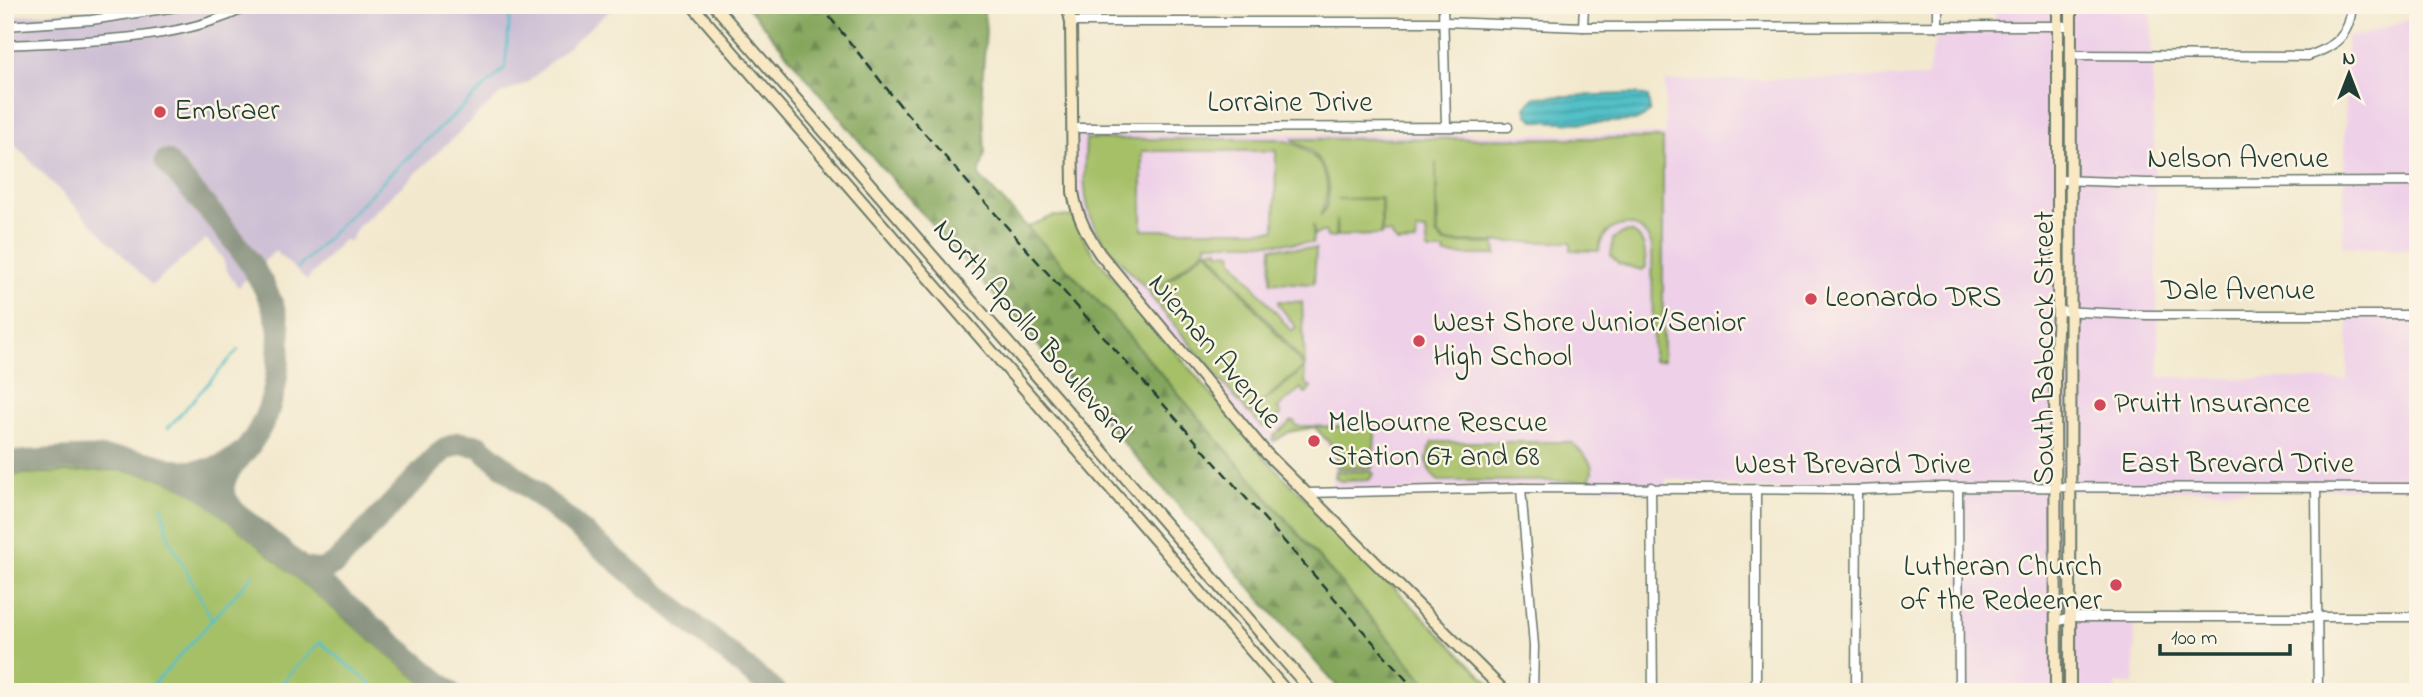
<svg xmlns="http://www.w3.org/2000/svg" width="2423" height="697" viewBox="0 0 2423 697" font-family="'Indie Flower',sans-serif">
  <style>
    .built { fill: #eed0e8 }
    .industrial { fill: #ccbed4 }
    .green { fill: #a6c067; stroke: #627e4e; stroke-width: 2; fill-rule: evenodd }
    .forest { fill: url(#forest-firs); stroke: #527248; stroke-width: 2 }
    .water { fill: url(#water-rules); stroke: #387e7e; stroke-width: 2 }
    .lines { fill: none; stroke-linecap: round; stroke-linejoin: round }
    .stream { stroke: #52c0c7; stroke-width: 2.5 }
    .taxiway { stroke: #889280; stroke-width: 23 }
    .street-casing { stroke: #69796a; stroke-width: 11 }
    .secondary-casing { stroke: #69796a; stroke-width: 14 }
    .street { stroke: #fff; stroke-width: 8 }
    .secondary { stroke: #f8e8c3; stroke-width: 10 }
    .rail { stroke: #1f3d34; stroke-width: 2.5; stroke-dasharray: 10 5; stroke-linecap: butt }
    .poi-dot { fill: #d1495b; stroke: #fcf5e5; stroke-width: 2.5 }
    .labels { text-anchor: middle; dominant-baseline: central; stroke-width: 5; stroke-linejoin: round; paint-order: stroke }
    .street-label { font-size: 30px; fill: #1f3d34; stroke: #fcf5e5 }
    .poi-label { font-size: 30px; fill: #1f3d34; stroke: #fcf5e5; text-anchor: start }
  </style>
  <defs>
    <pattern id="forest-firs" width="22" height="20" patternUnits="userSpaceOnUse" patternTransform="scale(1.75)"><rect width="22" height="20" fill="#84a65c"/><path d="M5 1l3.5 6h-7zM16 11l3.5 6h-7z" fill="#6b884d"/></pattern>
    <pattern id="water-rules" width="6" height="5" patternUnits="userSpaceOnUse" patternTransform="scale(1.75)"><rect width="6" height="5" fill="#52c0c7"/><path d="M0 2.5h6" fill="none" stroke="#439da2"/></pattern>
  </defs>
  <rect width="100%" height="100%" fill="#fcf5e5"/>
  <filter id="ink" filterUnits="userSpaceOnUse"><feTurbulence type="fractalNoise" baseFrequency=".0143" numOctaves="2"/><feDisplacementMap in="SourceGraphic" scale="14" xChannelSelector="R" yChannelSelector="G"/><feConvolveMatrix kernelMatrix="1 2 1 2 8 2 1 2 1" color-interpolation-filters="sRGB"/></filter>
  <filter id="wash" filterUnits="userSpaceOnUse"><feTurbulence type="fractalNoise" baseFrequency=".00686" numOctaves="4" result="noise"/><feDisplacementMap in="SourceGraphic" scale="28" xChannelSelector="R" yChannelSelector="G"/><feGaussianBlur stdDeviation="1.57" result="paint"/><feColorMatrix in="noise" values="0 0 0 0 0 0 0 0 0 0 0 0 0 0 0 0 0 1.4 0 .05"/><feComposite in="paint" operator="in"/></filter>
  <g filter="url(#wash)">
    <rect width="100%" height="100%" fill="#f2e8cd"/>
    <g class="built">
      <polygon points="1995,5 2151,5 2159,377 2347,380 2349,315 2418,315 2418,488 2064,491 2063,618 2135,621 2134,684 2116,683 2116,692 1959,692 1958,488 1756,489 1666,478 1666,487 1330,492 1333,472 1333,452 1313,428 1290,434 1274,444 1266,453 1100,254 1077,212 1073,133 1665,134 1665,81 1927,77 1938,27 1995,27"/>
      <polygon points="2418,16 2418,250 2343,246 2347,37 2362,35"/>
    </g>
    <polygon class="industrial" points="134,5 616,5 527,83 499,95 358,227 350,241 343,240 307,280 275,251 238,287 228,273 222,257 206,239 152,285 5,135 5,17"/>
    <g class="green">
      <path d="M1663 138V360L1653 361 1652 246C1640 212 1601 223 1599 251L1571 250V242H1445L1438 235 1436 162V234L1444 243 1495 244 1496 255H1445L1444 251H1428L1426 231 1417 230 1416 242 1397 243 1390 233H1382V198L1336 199H1381V235L1337 236 1336 219 1335 236 1333 238 1327 237 1325 231 1314 235 1313 225V243H1206V248L1151 294C1130 270 1097 243 1089 211 1082 187 1085 163 1086 139H1277C1303 143 1327 161 1327 190 1327 199 1322 209 1320 217 1336 197 1328 167 1311 151 1305 146 1298 144 1293 139ZM1276 151 1275 230H1142V151Z"/>
      <polygon points="1053,216 1074,217 1082,236 1096,257 1263,456 1498,692 1434,692 1107,311 1027,227"/>
      <path d="M1631 232C1646 239 1645 252 1646 267L1642 270 1619 264 1611 256 1613 239 1623 233Z"/>
      <polygon points="1272,247 1316,249 1314,284 1271,282"/>
      <polygon points="1218,248 1218,252 1232,253 1233,260 1291,331 1296,327 1278,304 1278,301 1302,302 1305,365 1209,250"/>
      <polygon points="1207,250 1304,367 1248,413 1150,296"/>
      <polygon points="1304,369 1306,385 1311,386 1311,388 1306,394 1301,388 1278,408 1281,415 1265,427 1262,427 1250,413"/>
      <polygon points="1368,419 1375,434 1373,468 1336,468 1336,450 1315,427 1289,432 1274,441 1272,440 1275,435 1292,421 1294,421 1296,426 1367,427"/>
      <path d="M1433 442H1571C1582 454 1600 464 1588 481H1439C1425 472 1424 456 1433 442Z"/>
      <path d="M105 470C142 470 170 479 201 498L433 692H5V475Z"/>
      <polygon points="1336,471 1371,471 1374,474 1369,480 1340,481 1335,477"/>
    </g>
    <polygon class="forest" points="746,5 983,5 986,30 982,87 985,153 979,176 1107,311 1434,692 1342,692 870,154"/>
    <polygon class="water" points="1636,94 1648,97 1650,111 1643,117 1635,121 1587,123 1535,121 1528,115 1526,107 1535,97"/>
    <g class="lines">
      <g class="stream">
        <polyline points="1515,9 1515,5"/>
        <polyline points="298,268 391,173 505,68 511,5"/>
        <polyline points="168,428 238,350"/>
        <polyline points="162,505 169,538 212,620"/>
        <polyline points="147,692 253,575"/>
        <polyline points="273,692 320,642 380,692"/>
      </g>
      <g class="taxiway">
        <path d="M166 161C205 207 266 266 279 327 280 333 279 341 279 348 278 383 271 414 251 443 242 457 224 471 223 488 223 497 229 504 234 511"/>
        <path d="M5 463C58 460 115 451 166 468 191 477 213 495 234 511L450 692"/>
        <path d="M174 470C197 474 223 470 240 454"/>
        <path d="M300 567C315 572 323 572 337 562L443 450 459 443 479 446 775 692"/>
      </g>
    </g>
  </g>
  <g filter="url(#ink)">
    <g class="lines">
      <g class="street-casing">
        <g id="street">
          <polyline points="1443,5 1446,126"/>
          <polyline points="1938,5 1938,27"/>
          <polyline points="1071,22 1444,22 1583,27 2071,26"/>
          <polyline points="5,26 91,20 189,5"/>
          <polyline points="1583,27 1584,5"/>
          <path d="M5 45C84 41 180 42 251 5"/>
          <path d="M2071 55 2308 56C2335 47 2350 36 2352 5"/>
          <polyline points="1073,128 1508,127"/>
          <polyline points="2058,180 2147,183 2418,182"/>
          <polyline points="2058,311 2147,315 2418,315"/>
          <polyline points="1651,487 1653,692"/>
          <polyline points="1521,488 1534,646 1533,692"/>
          <polyline points="1958,488 1959,692"/>
          <polyline points="2316,488 2318,692"/>
          <polyline points="1756,489 1756,692"/>
          <polyline points="1308,493 1521,488 1857,490 1928,487 2418,488"/>
          <polyline points="2057,622 2072,617 2418,617"/>
          <polyline points="1856,692 1857,490"/>
        </g>
      </g>
      <g class="secondary-casing">
        <g id="secondary">
          <polyline points="692,5 1287,692"/>
          <polyline points="714,5 1312,692"/>
          <path d="M1067 5 1071 22 1073 192C1077 216 1086 233 1100 254L1266 453 1505 692"/>
          <polyline points="2056,692 2055,373 2058,311 2058,5"/>
          <polyline points="2070,692 2071,5"/>
        </g>
      </g>
      <use href="#street" class="street"/>
      <use href="#secondary" class="secondary"/>
      <polyline class="rail" points="820,5 903,109 1417,692"/>
    </g>
  </g>
  <g class="poi-dot">
    <circle cx="160" cy="112" r="7"/>
    <circle cx="1811" cy="299" r="7"/>
    <circle cx="1419" cy="341" r="7"/>
    <circle cx="2100" cy="405" r="7"/>
    <circle cx="1314" cy="441" r="7"/>
    <circle cx="2116" cy="585" r="7"/>
  </g>
  <g class="labels">
    <g class="street-label">
      <text x="1290" y="104">Lorraine Drive</text>
      <text x="2238" y="160">Nelson Avenue</text>
      <text x="2238" y="292">Dale Avenue</text>
      <text transform="translate(1031 332) rotate(49)">North Apollo Boulevard</text>
      <text transform="translate(2046 348) rotate(-90)">South Babcock Street</text>
      <text transform="translate(1214 352) rotate(50)">Nieman Avenue</text>
      <text x="2237" y="465">East Brevard Drive</text>
      <text x="1853" y="466">West Brevard Drive</text>
    </g>
    <g class="poi-label">
      <text x="174" y="112">Embraer</text>
      <text x="1825" y="299">Leonardo DRS</text>
      <text x="1433" y="324">West Shore Junior/Senior<tspan x="1433" dy="34">High School</tspan></text>
      <text x="2114" y="405">Pruitt Insurance</text>
      <text x="1328" y="424">Melbourne Rescue<tspan x="1328" dy="34">Station 67 and 68</tspan></text>
      <text x="2102" y="568" text-anchor="end">Lutheran Church<tspan x="2102" dy="34">of the Redeemer</tspan></text>
    </g>
  </g>
  <rect width="2423" height="697" fill="none" stroke="#fcf5e5" stroke-width="28"/>
  <g transform="translate(2349 74)" stroke="#fcf5e5" stroke-width="5" paint-order="stroke">
  <path d="M0-5L12 26L0 18L-12 26Z" fill="#1f3d34"/>
  <text y="-10" font-size="19" font-weight="bold" text-anchor="middle" fill="#1f3d34">N</text>
  </g>
  <path d="M2160 644v10h130v-10" fill="none" stroke="#1f3d34" stroke-width="3.5"/>
  <text x="2171" y="644" font-size="21" fill="#1f3d34" stroke="#fcf5e5" stroke-width="5" paint-order="stroke">100 m</text>
</svg>
